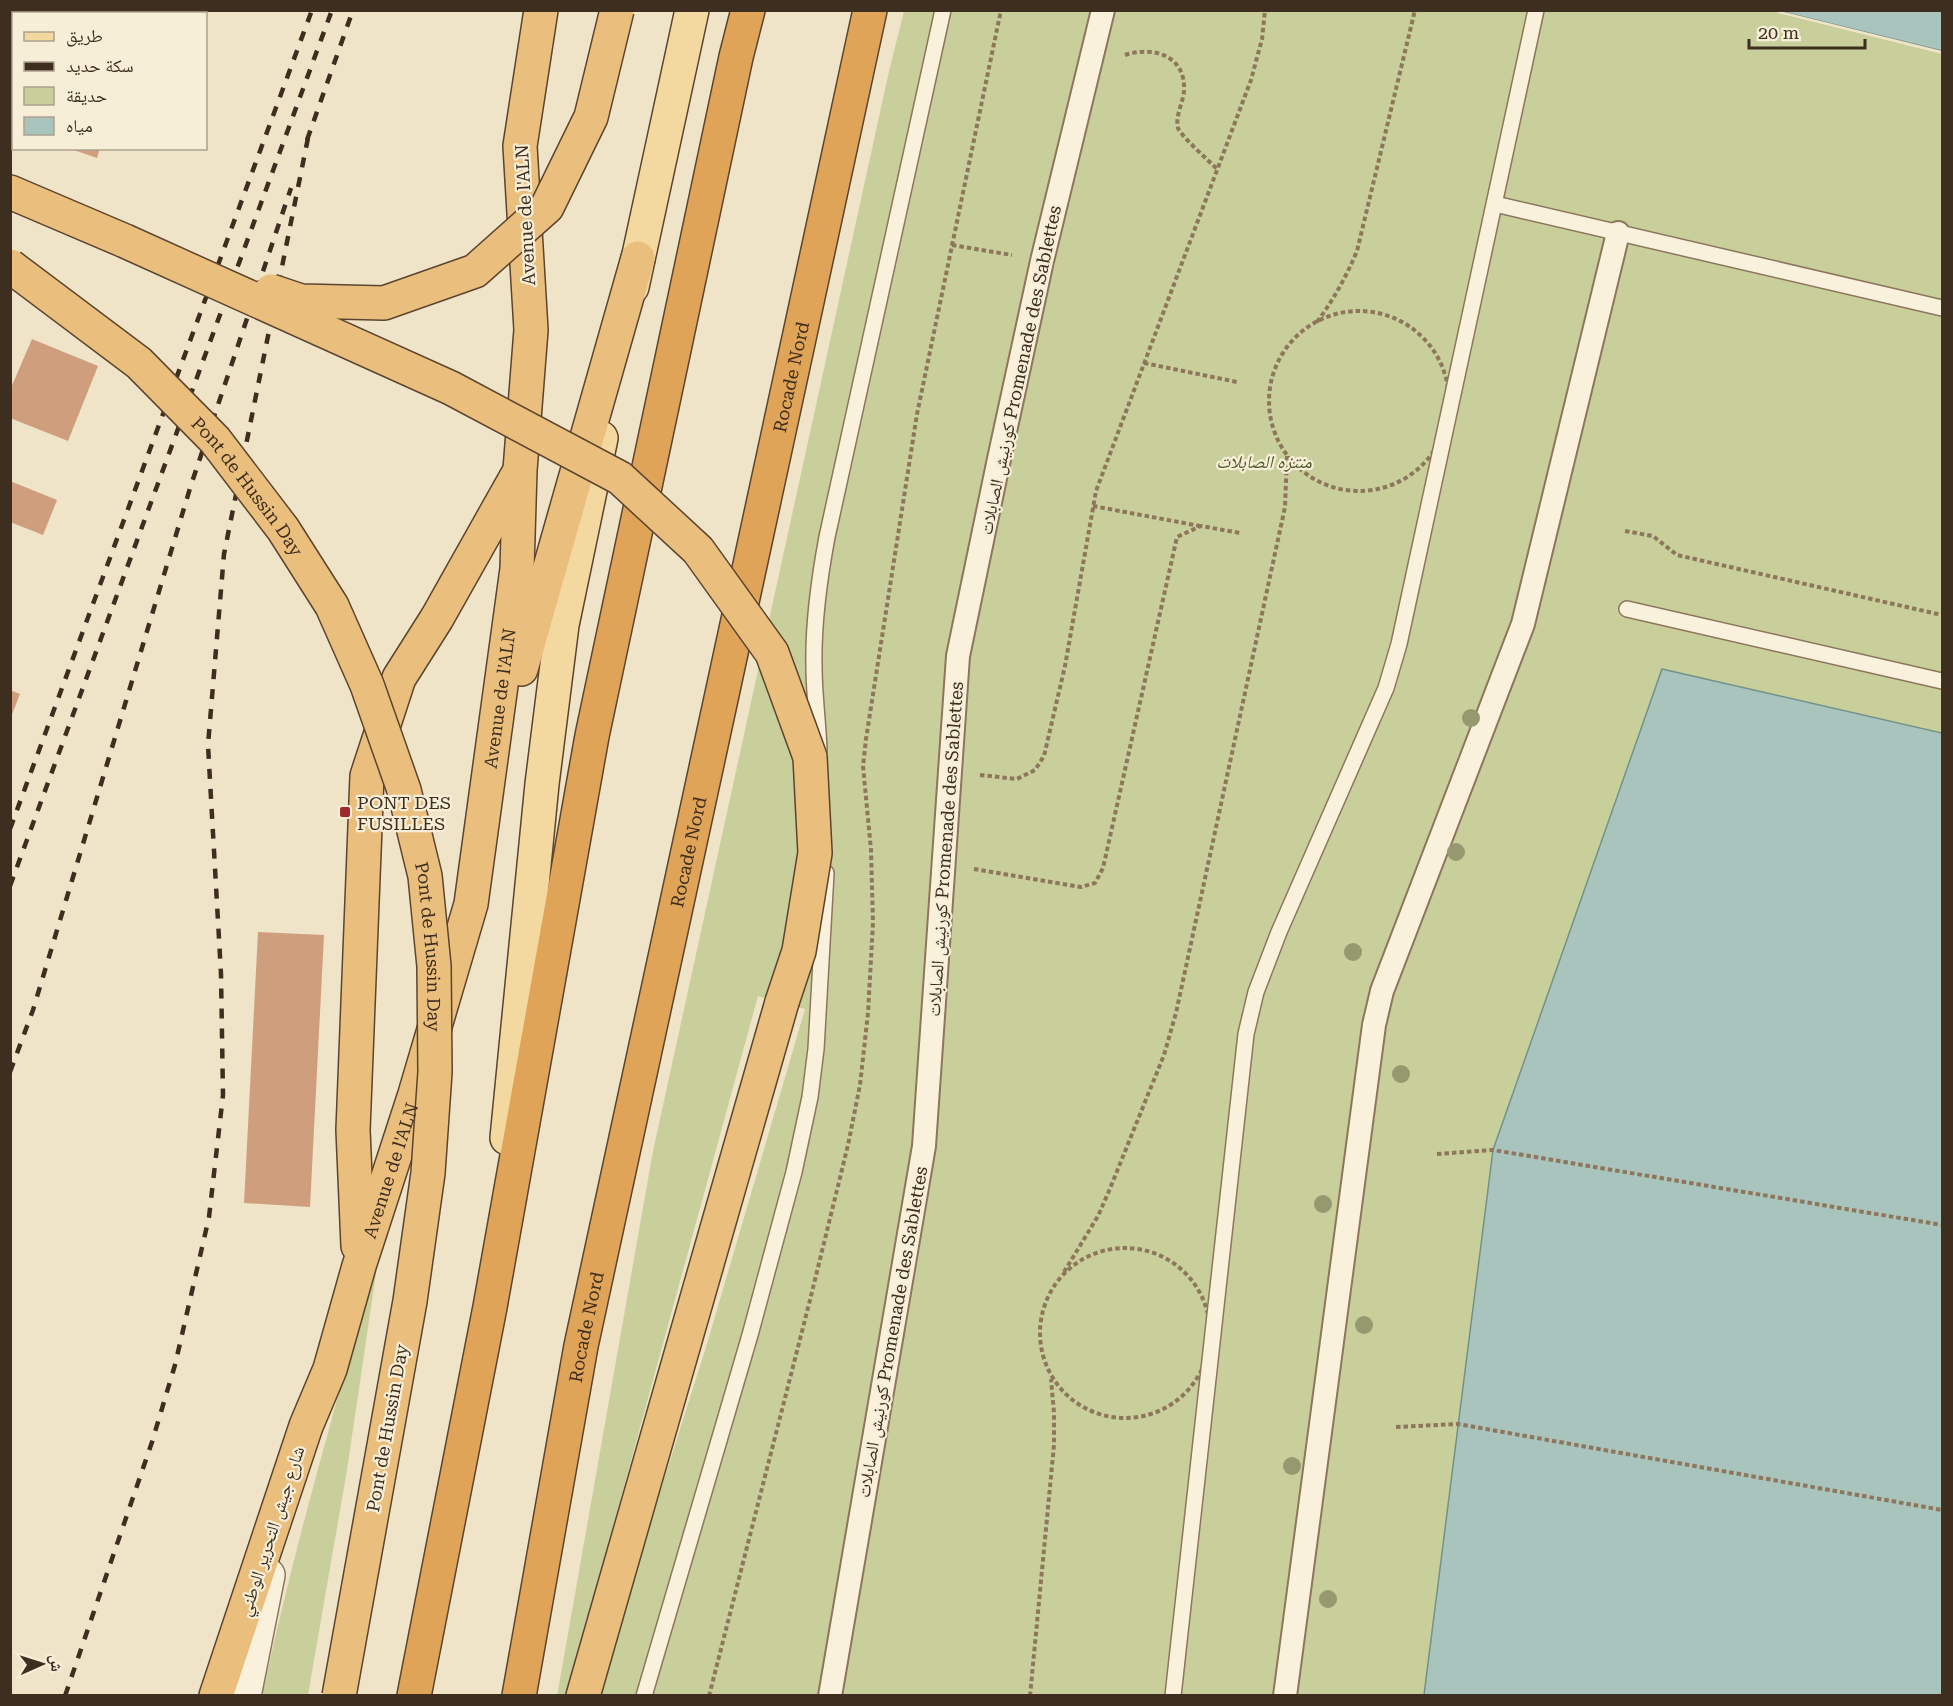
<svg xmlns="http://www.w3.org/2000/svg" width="1953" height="1706" viewBox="0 0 1953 1706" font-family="'Roboto Serif','Noto Naskh Arabic',serif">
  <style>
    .green { fill: #c9cf9b }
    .water { fill: #a9c4bc; stroke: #6f938a; stroke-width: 1.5 }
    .pier { fill: #f0e4c8 }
    .building { fill: #cf9f7d }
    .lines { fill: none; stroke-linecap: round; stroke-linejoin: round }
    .service-casing { stroke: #8d765c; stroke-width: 18 }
    .pedestrian-casing { stroke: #8d765c; stroke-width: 26 }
    .tertiary-casing { stroke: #8d765c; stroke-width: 36 }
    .primary-casing { stroke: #5b4430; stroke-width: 36 }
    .trunk-casing { stroke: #5b4430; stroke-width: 36 }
    .motorway-casing { stroke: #5b4430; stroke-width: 36 }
    .path { stroke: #8d765c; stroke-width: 4; stroke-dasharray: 4.5 3; stroke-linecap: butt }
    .service { stroke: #faf1dc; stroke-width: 15 }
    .pedestrian { stroke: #faf1dc; stroke-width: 22 }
    .tertiary { stroke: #faf1dc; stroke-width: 33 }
    .primary { stroke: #f3d9a0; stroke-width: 33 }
    .trunk { stroke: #eabe7c; stroke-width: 33 }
    .motorway { stroke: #e0a458; stroke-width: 33 }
    .rail { stroke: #3d2e20; stroke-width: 4.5; stroke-dasharray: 10 10; stroke-linecap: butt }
    .trunk-bridge-casing { stroke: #5b4430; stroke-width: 36; stroke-linecap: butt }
    .trunk-bridge { stroke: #eabe7c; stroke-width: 33 }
    .tree { fill: #96986f }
    .poi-dot { fill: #9e2a2b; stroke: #f7eed8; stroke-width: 2 }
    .labels { text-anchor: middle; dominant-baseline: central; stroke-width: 4.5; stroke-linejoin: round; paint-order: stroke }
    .street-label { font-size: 18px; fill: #3d2e20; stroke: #f7eed8 }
    .park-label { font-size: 18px; font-style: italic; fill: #4d5a26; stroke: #f7eed8 }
    .poi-label { font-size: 18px; fill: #3d2e20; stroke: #f7eed8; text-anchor: start }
  </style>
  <rect width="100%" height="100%" fill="#f0e4c8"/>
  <g class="green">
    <polygon points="1779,10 1942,51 1942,733 1662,669 1493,1150 1424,1695 601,1695 646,1536 707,1344 805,1009 758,996 567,1695 557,1696 653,1151 889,71 904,11"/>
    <path d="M379 1253 347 1470 308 1695 262 1696C294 1547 337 1399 379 1253Z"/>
  </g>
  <g class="water">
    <polygon points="1779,11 1942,11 1942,51"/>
    <polygon points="1662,669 1942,733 1942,1695 1424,1695 1493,1150"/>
  </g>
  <polygon class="pier" points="1776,10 1942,51 1942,54 1778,13"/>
  <g class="building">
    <polygon points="85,10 143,10 142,14 84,14"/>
    <polygon points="161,10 207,10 206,14 160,14"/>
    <polygon points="10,88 14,89 14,132 10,131"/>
    <polygon points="68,148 100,148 97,158"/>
    <polygon points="32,339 98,366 68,441 10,418 10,390"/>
    <polygon points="10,481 57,500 43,535 10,522"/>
    <polygon points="10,690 20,694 11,717 10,717"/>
    <polygon points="258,932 324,935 310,1207 244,1203"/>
  </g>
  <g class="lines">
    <g class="service-casing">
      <g id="service">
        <polyline points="1495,204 1942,308"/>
        <polyline points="1627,609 1942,681"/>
        <path d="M819 750C818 722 814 694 814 666 813 623 819 580 827 537L943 10"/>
        <polyline points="644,1696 750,1335 794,1172 810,1097 816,1049 826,873"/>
        <polyline points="1173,1696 1246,1034 1256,992 1279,932 1386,688 1399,644 1536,10"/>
      </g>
    </g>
    <g class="pedestrian-casing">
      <g id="pedestrian">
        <polyline points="830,1696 924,1146 958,656 999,459 1042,261 1103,10"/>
        <polyline points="1285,1696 1374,1025 1382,991 1523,624 1618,233"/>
      </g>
    </g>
    <g class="tertiary-casing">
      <polyline id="tertiary" points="244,1696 268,1575"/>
    </g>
    <g class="primary-casing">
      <g id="primary">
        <polyline points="632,287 692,10"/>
        <polyline points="507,1138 542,784 562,625 601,438"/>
      </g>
    </g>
    <g class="trunk-casing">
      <g id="trunk">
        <polyline points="10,192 125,241"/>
        <polyline points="521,669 638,258"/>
        <polyline points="358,1246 353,1130 367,776 399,678 437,618 518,474"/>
        <path id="s1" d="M216 1696 306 1426 330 1369 359 1266 415 1094 471 904 517 569 520 470 531 330 520 146 541 10"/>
        <polyline points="583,1696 782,1002"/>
      </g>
    </g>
    <g class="motorway-casing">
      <g id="motorway">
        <polyline points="414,1696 490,1307 592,736 736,57 748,10"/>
        <path id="s2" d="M519 1696 581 1346 870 10"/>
      </g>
    </g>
    <g class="path">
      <path d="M1125 55C1153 46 1186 55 1184 91 1183 103 1175 116 1178 128 1181 136 1209 161 1217 169"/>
      <polyline points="952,245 1012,255"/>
      <circle cx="1359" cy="401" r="90"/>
      <path d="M1317 322C1334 299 1346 277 1357 251L1415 10"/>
      <polyline points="1144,363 1237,382"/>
      <polyline points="1093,506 1200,526"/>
      <polyline points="1625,531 1653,536 1677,555 1942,615"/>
      <polyline points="980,775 1017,779 1035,770 1044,756 1065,666 1096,491 1251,80 1262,39 1265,10"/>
      <polyline points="974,869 1081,887 1095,883 1103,868 1177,537 1201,526 1240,533"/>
      <polyline points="1437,1154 1493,1150 1942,1225"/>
      <circle cx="1125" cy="1333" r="85"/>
      <polyline points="1064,1272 1098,1216 1109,1191 1164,1055 1176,1013 1285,507 1287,456"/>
      <polyline points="1396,1427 1458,1424 1942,1510"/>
      <polyline points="709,1696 810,1300 848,1145 860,1085 868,1013 873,923 871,850 863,766 866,739 917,414 1001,10"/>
      <polyline points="1030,1696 1054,1445 1054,1413 1051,1379"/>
    </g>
    <use href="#service" class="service"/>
    <use href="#pedestrian" class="pedestrian"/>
    <use href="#tertiary" class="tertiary"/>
    <use href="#primary" class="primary"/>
    <use href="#trunk" class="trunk"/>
    <use href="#motorway" class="motorway"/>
    <g class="rail">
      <polyline points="307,140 353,10"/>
      <polyline points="10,829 312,10"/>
      <polyline points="10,886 332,10"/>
      <polyline points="10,1072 33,1010 191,485 291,188"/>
      <polyline points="65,1696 152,1442 175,1365 209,1217 223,1095 221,974 208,745 224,554 309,133"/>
    </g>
    <g class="trunk-bridge-casing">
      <g id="trunk-bridge">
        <polyline points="125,241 451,388 620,478 698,550 772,653 810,757 815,853 799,951 782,1002"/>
        <path id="s3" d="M10 266 139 363 215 440 283 529 332 606 367 685 404 790 425 876 434 966 435 1072 428 1173 410 1301 339 1696"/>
        <polyline points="271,291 301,301 384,303 475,271 547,207 591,117 617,10"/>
      </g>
    </g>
    <use href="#trunk-bridge" class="trunk-bridge"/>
  </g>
  <g class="tree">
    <circle cx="1471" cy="718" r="9"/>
    <circle cx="1456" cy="852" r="9"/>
    <circle cx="1353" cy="952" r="9"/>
    <circle cx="1401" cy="1074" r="9"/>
    <circle cx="1323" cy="1204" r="9"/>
    <circle cx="1364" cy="1325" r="9"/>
    <circle cx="1292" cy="1466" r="9"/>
    <circle cx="1328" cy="1599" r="9"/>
  </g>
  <rect class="poi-dot" x="339" y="806" width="12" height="12" rx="3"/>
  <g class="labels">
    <g class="street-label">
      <text transform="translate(525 215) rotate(-93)">Avenue de l'ALN</text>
      <text transform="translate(1020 370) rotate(-78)">كورنيش الصابلات Promenade des Sablettes</text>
      <text stroke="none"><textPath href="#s2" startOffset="1347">Rocade Nord</textPath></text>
      <text stroke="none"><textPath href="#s3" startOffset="326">Pont de Hussin Day</textPath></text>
      <text stroke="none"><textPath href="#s1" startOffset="1040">Avenue de l'ALN</textPath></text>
      <text transform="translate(945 849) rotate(-86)">كورنيش الصابلات Promenade des Sablettes</text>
      <text stroke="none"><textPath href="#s2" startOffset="861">Rocade Nord</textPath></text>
      <text stroke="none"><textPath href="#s3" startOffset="830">Pont de Hussin Day</textPath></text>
      <text stroke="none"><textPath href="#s1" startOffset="554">Avenue de l'ALN</textPath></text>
      <text stroke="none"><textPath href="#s2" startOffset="375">Rocade Nord</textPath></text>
      <text transform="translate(892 1332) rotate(-80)">كورنيش الصابلات Promenade des Sablettes</text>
      <text transform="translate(387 1428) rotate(-80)">Pont de Hussin Day</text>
      <text transform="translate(271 1531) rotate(-72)">شارع جيش التحرير الوطني</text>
    </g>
    <g class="park-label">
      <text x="1264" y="461">منتزه الصابلات</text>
    </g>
    <g class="poi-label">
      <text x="357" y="802">PONT DES<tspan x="357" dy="21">FUSILLES</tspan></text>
    </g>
  </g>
  <rect width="1953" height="1706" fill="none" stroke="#3d2e20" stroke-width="24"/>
  <rect x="12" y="12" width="195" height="138" fill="#f7eed8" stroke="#ada18e" stroke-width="1.5"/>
  <rect x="24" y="32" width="30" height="9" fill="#f3d9a0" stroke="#ada18e" stroke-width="1.5"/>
  <text x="66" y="42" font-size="18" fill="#3d2e20">طريق</text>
  <rect x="24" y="62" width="30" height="9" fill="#3d2e20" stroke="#ada18e" stroke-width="1.5"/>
  <text x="66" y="72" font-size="18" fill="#3d2e20">سكة حديد</text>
  <rect x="24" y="87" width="30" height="18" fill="#c9cf9b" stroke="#ada18e" stroke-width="1.5"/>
  <text x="66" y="102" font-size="18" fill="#3d2e20">حديقة</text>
  <rect x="24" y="117" width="30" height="18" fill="#a9c4bc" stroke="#ada18e" stroke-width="1.5"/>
  <text x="66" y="132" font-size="18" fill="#3d2e20">مياه</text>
  <g transform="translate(42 1664) rotate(87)" stroke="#f7eed8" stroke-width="4.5" paint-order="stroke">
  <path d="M0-4.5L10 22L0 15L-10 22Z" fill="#3d2e20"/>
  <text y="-9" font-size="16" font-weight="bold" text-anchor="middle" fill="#3d2e20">ش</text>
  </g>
  <path d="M1749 39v9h116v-9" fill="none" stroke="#3d2e20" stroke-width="3"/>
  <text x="1758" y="39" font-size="18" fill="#3d2e20" stroke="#f7eed8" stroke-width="4.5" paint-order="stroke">20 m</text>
</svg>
